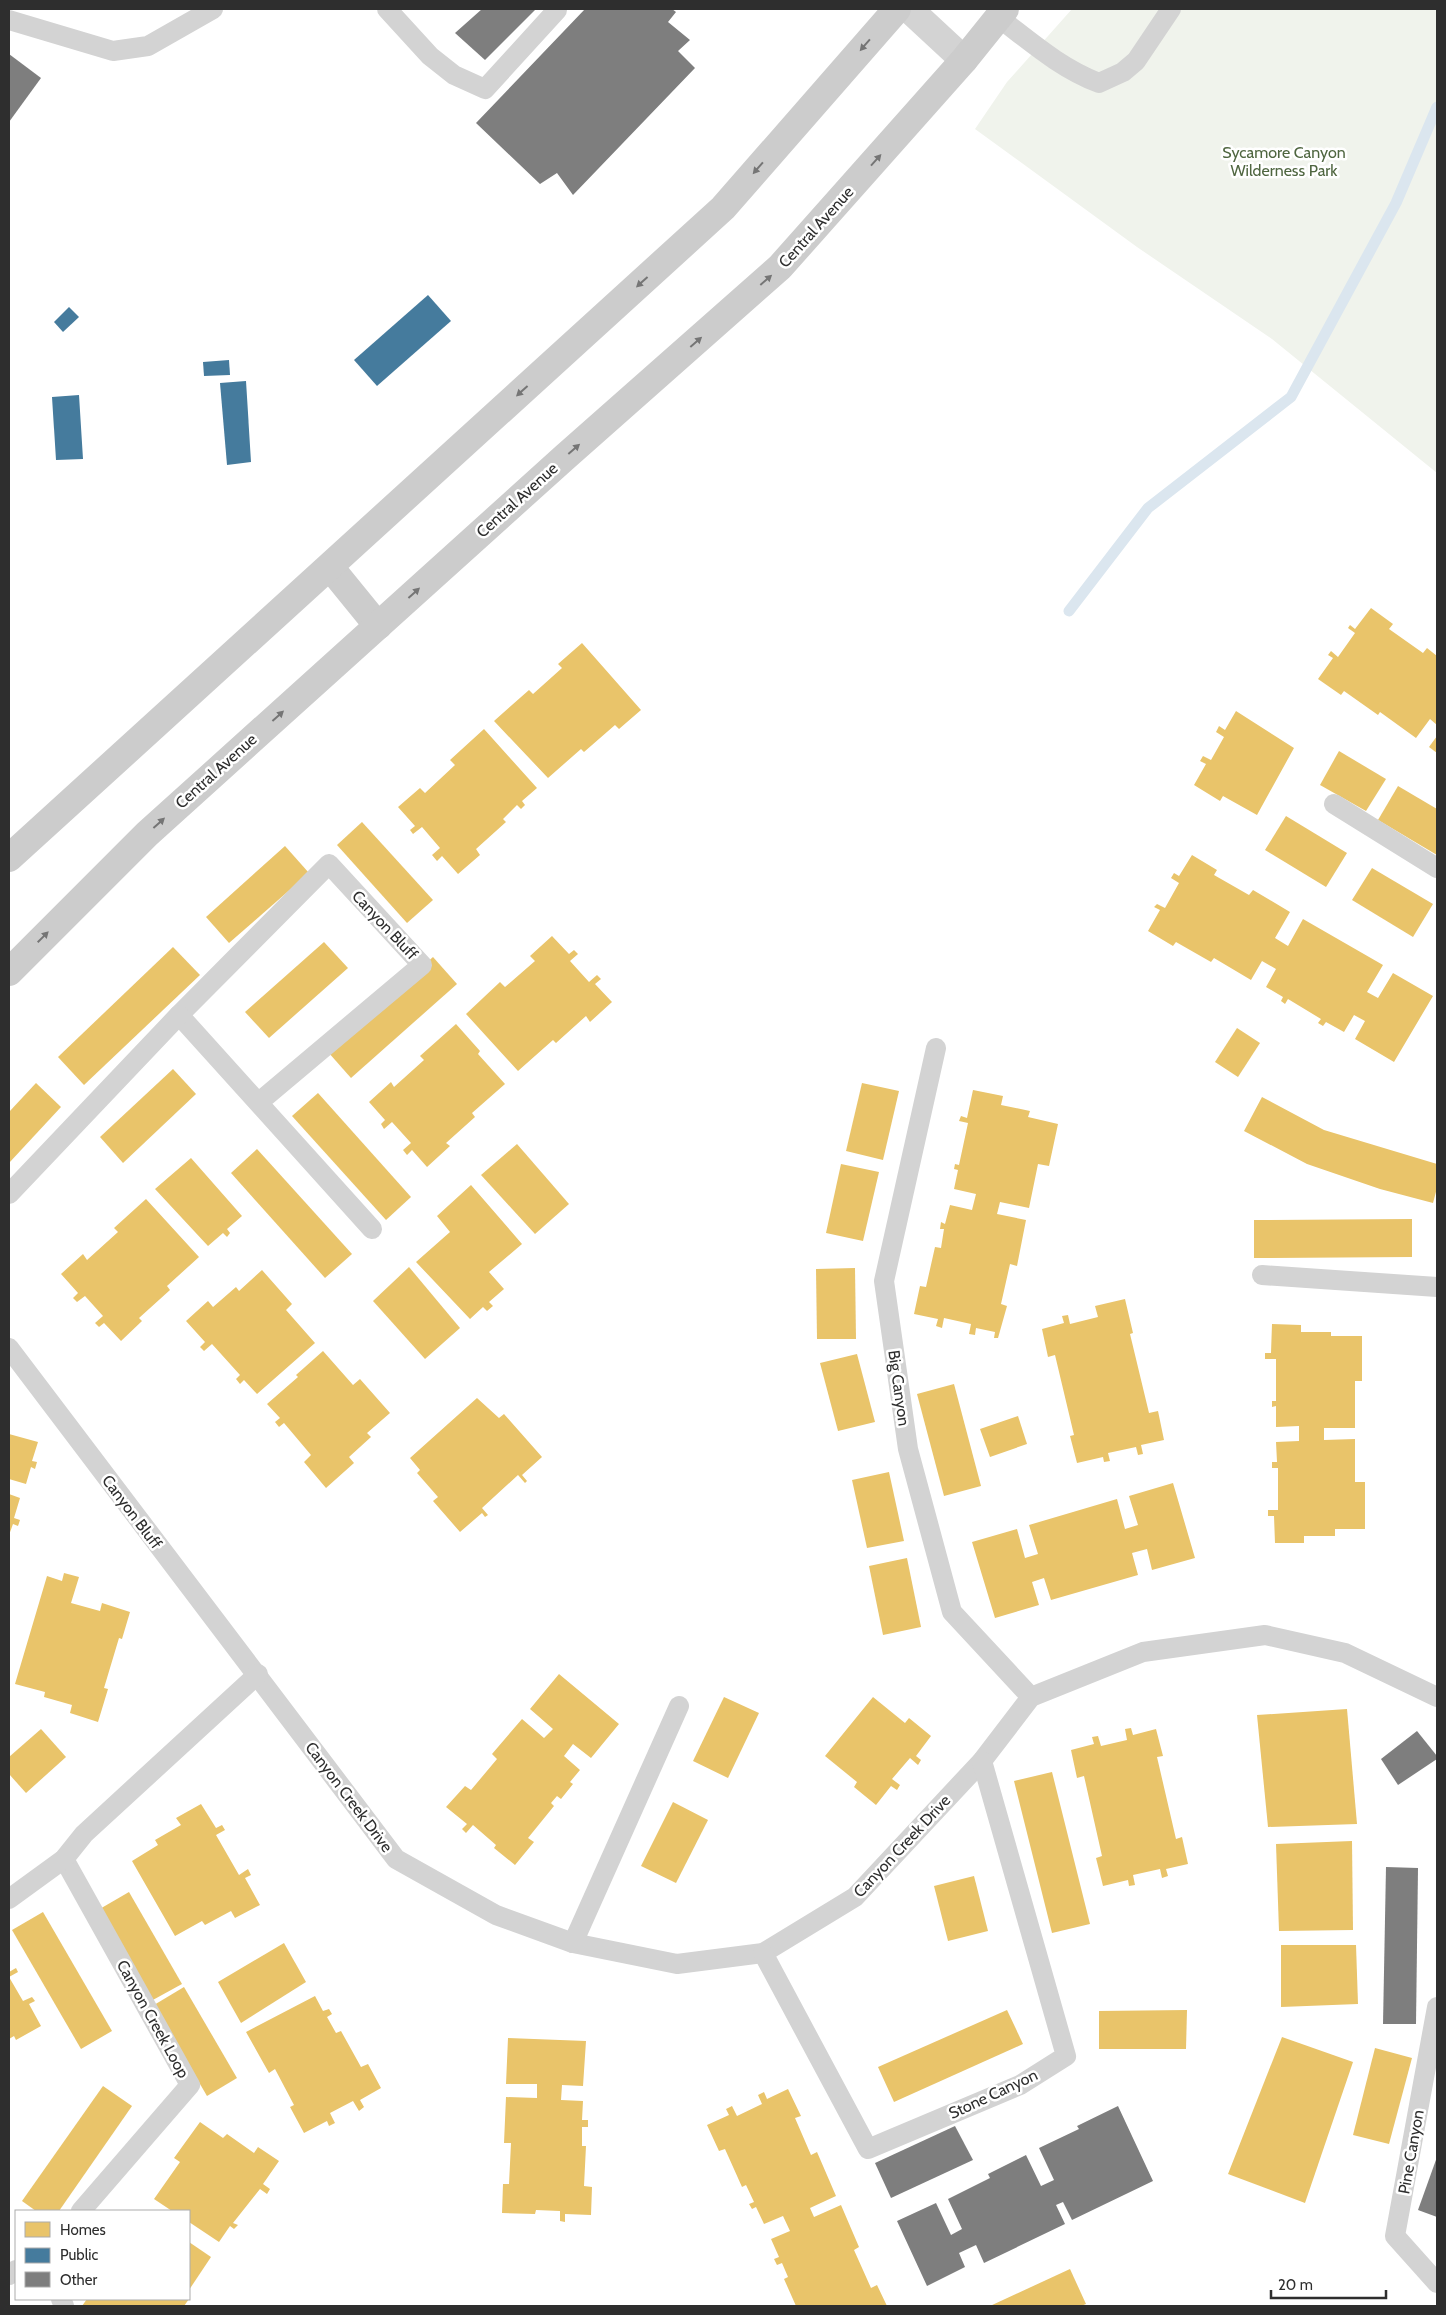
<svg xmlns="http://www.w3.org/2000/svg" width="1446" height="2315" viewBox="0 0 1446 2315" font-family="Cabin,sans-serif">
  <style>
    .green { fill: #f0f3ec }
    .homes { fill: #e9c46a }
    .public { fill: #457b9d }
    .lines { fill: none; stroke-linecap: round; stroke-linejoin: round }
    .stream { stroke: #dbe6ef; stroke-width: 11 }
    .building { fill: #7e7e7e }
    .service { stroke: #d3d3d3; stroke-width: 20 }
    .minor { stroke: #d3d3d3; stroke-width: 28 }
    .secondary { stroke: #ccc; stroke-width: 28 }
    .oneway { fill: #757575 }
    .labels { text-anchor: middle; dominant-baseline: central; stroke-width: 5; stroke-linejoin: round; paint-order: stroke }
    .park-label { font-size: 16px; fill: #4f6640; stroke: #fff }
    .street-label { font-size: 16px; fill: #2e2e2e; stroke: #fff }
  </style>
  <rect width="100%" height="100%" fill="#fff"/>
  <polygon class="green" points="1072,9 1437,9 1437,473 1272,339 1137,247 975,129 1007,82"/>
  <g class="homes">
    <polygon points="1371,608 1393,624 1389,629 1423,653 1427,648 1437,656 1437,725 1430,719 1416,738 1380,712 1378,715 1344,691 1341,695 1318,679 1333,658 1328,655 1331,651 1338,657 1355,633 1348,628 1350,625 1355,629"/>
    <polygon points="582,643 641,710 619,729 615,725 584,752 581,749 548,778 494,721 529,690 533,694 562,668 558,664"/>
    <polygon points="1236,711 1294,748 1257,815 1223,796 1220,801 1194,785 1206,764 1200,761 1203,756 1211,760 1224,737 1216,732 1219,726 1225,730"/>
    <polygon points="484,729 537,788 522,801 525,805 521,809 517,805 503,819 506,822 476,849 480,855 458,874 442,856 437,861 432,855 440,848 422,827 413,834 410,830 415,826 398,807 420,788 425,793 455,765 450,760"/>
    <polygon points="1437,736 1437,753 1429,747"/>
    <polygon points="1339,751 1386,779 1366,811 1320,785"/>
    <polygon points="1398,786 1437,809 1437,855 1378,820"/>
    <polygon points="1286,816 1347,853 1326,887 1265,850"/>
    <polygon points="362,822 433,900 407,923 337,845"/>
    <polygon points="285,846 309,873 229,943 206,917"/>
    <polygon points="1192,855 1217,870 1214,875 1249,895 1253,890 1290,912 1275,938 1288,946 1303,919 1383,965 1367,992 1378,998 1393,973 1433,996 1394,1062 1355,1039 1365,1021 1354,1015 1344,1032 1326,1022 1323,1026 1318,1023 1321,1019 1288,999 1285,1004 1281,1001 1283,997 1266,987 1276,969 1262,961 1251,980 1214,958 1211,962 1176,942 1173,946 1148,931 1160,910 1154,907 1157,904 1165,908 1179,883 1171,878 1174,873 1179,876"/>
    <polygon points="1372,868 1433,904 1413,937 1352,900"/>
    <polygon points="552,936 569,954 574,950 578,954 570,961 589,982 597,975 601,979 595,984 612,1002 590,1022 586,1016 556,1043 553,1040 518,1071 466,1014 500,982 505,987 535,961 530,956"/>
    <polygon points="324,942 348,968 269,1038 245,1012"/>
    <polygon points="173,947 200,975 84,1085 58,1057"/>
    <polygon points="433,957 457,984 351,1078 328,1052"/>
    <polygon points="456,1024 480,1051 478,1054 505,1084 472,1113 475,1117 446,1143 450,1146 427,1167 412,1150 407,1155 403,1150 411,1143 392,1122 384,1129 381,1124 385,1120 369,1102 391,1082 394,1087 424,1060 420,1056"/>
    <polygon points="1237,1028 1260,1043 1238,1077 1215,1062"/>
    <polygon points="173,1069 196,1094 123,1163 100,1137"/>
    <polygon points="36,1083 61,1107 9,1163 9,1112"/>
    <polygon points="862,1083 899,1091 883,1160 846,1151"/>
    <polygon points="973,1090 1003,1096 1001,1105 1030,1111 1028,1117 1058,1124 1049,1166 1038,1164 1029,1208 1000,1202 997,1214 1026,1220 1017,1266 1010,1264 1001,1304 1007,1306 998,1338 994,1338 995,1332 976,1328 975,1335 969,1334 971,1324 944,1318 942,1328 936,1326 938,1319 914,1314 920,1286 926,1287 935,1247 941,1248 944,1229 940,1229 941,1222 945,1224 950,1205 972,1210 976,1194 954,1189 958,1170 954,1169 955,1164 959,1165 968,1123 959,1121 961,1116 967,1118"/>
    <polygon points="318,1093 411,1197 386,1220 292,1116"/>
    <polygon points="1262,1097 1324,1130 1437,1164 1437,1188 1433,1203 1380,1189 1307,1164 1244,1131"/>
    <polygon points="517,1144 569,1204 535,1234 481,1175"/>
    <polygon points="257,1149 352,1254 325,1278 231,1173"/>
    <polygon points="191,1158 242,1216 227,1229 230,1233 227,1237 223,1233 208,1246 155,1189"/>
    <polygon points="841,1164 879,1172 863,1241 826,1233"/>
    <polygon points="471,1185 522,1244 489,1272 504,1289 489,1302 493,1306 487,1311 483,1307 470,1319 416,1262 450,1232 437,1216"/>
    <polygon points="146,1199 199,1257 167,1286 170,1290 139,1318 142,1321 121,1341 104,1323 99,1327 95,1323 103,1316 85,1296 77,1302 73,1298 78,1293 61,1274 83,1254 87,1260 118,1232 114,1228"/>
    <polygon points="1412,1219 1412,1257 1254,1258 1254,1220"/>
    <polygon points="409,1267 460,1328 425,1359 373,1301"/>
    <polygon points="855,1268 856,1339 817,1339 816,1269"/>
    <polygon points="262,1270 292,1304 286,1310 315,1343 257,1394 244,1380 240,1384 236,1379 240,1375 212,1344 204,1351 200,1347 205,1342 186,1321 208,1301 213,1307 236,1287 239,1291"/>
    <polygon points="1125,1299 1133,1333 1130,1334 1149,1413 1158,1411 1164,1440 1141,1445 1143,1454 1138,1455 1136,1447 1108,1453 1110,1461 1104,1462 1103,1457 1077,1463 1070,1436 1074,1435 1055,1355 1048,1357 1042,1329 1064,1323 1062,1316 1068,1315 1070,1324 1098,1317 1095,1306"/>
    <polygon points="1272,1324 1301,1325 1301,1332 1331,1332 1331,1336 1362,1336 1362,1381 1355,1381 1355,1428 1324,1428 1324,1440 1355,1439 1355,1482 1365,1482 1365,1529 1335,1529 1335,1536 1304,1536 1304,1543 1275,1543 1274,1516 1268,1516 1268,1510 1278,1510 1278,1468 1272,1468 1272,1462 1277,1462 1276,1442 1299,1441 1299,1426 1276,1427 1276,1406 1272,1407 1272,1401 1276,1401 1276,1359 1265,1359 1265,1353 1271,1353"/>
    <polygon points="323,1351 353,1385 360,1379 390,1413 367,1433 371,1437 349,1457 354,1463 326,1488 304,1462 311,1455 284,1423 279,1427 275,1422 280,1418 267,1404 298,1377 296,1375"/>
    <polygon points="857,1354 875,1422 838,1431 820,1363"/>
    <polygon points="954,1384 981,1486 944,1496 917,1394"/>
    <polygon points="477,1398 499,1418 504,1414 542,1457 522,1475 527,1481 525,1483 518,1475 482,1508 488,1515 485,1517 482,1513 460,1532 433,1501 438,1497 417,1473 420,1470 410,1458"/>
    <polygon points="1018,1416 1027,1444 990,1457 980,1429"/>
    <polygon points="9,1434 38,1442 32,1461 37,1462 35,1469 31,1467 26,1484 9,1479"/>
    <polygon points="889,1472 904,1541 867,1548 852,1480"/>
    <polygon points="1173,1483 1195,1558 1152,1570 1147,1549 1132,1553 1138,1575 1051,1600 1044,1578 1032,1582 1039,1605 995,1618 972,1542 1017,1529 1025,1558 1038,1554 1029,1525 1117,1499 1125,1529 1138,1525 1129,1496"/>
    <polygon points="9,1494 20,1498 14,1518 20,1520 18,1526 13,1524 9,1535"/>
    <polygon points="907,1558 921,1627 883,1635 869,1566"/>
    <polygon points="64,1573 79,1577 71,1603 100,1611 102,1603 130,1612 122,1639 119,1638 104,1688 108,1689 98,1722 70,1713 72,1705 44,1697 45,1692 15,1684 47,1576 62,1581"/>
    <polygon points="559,1674 619,1724 591,1758 573,1744 564,1756 580,1770 570,1782 573,1784 561,1799 557,1796 551,1803 554,1806 528,1838 534,1842 515,1865 494,1848 496,1845 473,1825 466,1833 462,1829 467,1824 446,1807 465,1786 471,1790 497,1759 492,1754 522,1719 544,1738 553,1729 530,1709"/>
    <polygon points="724,1697 759,1713 728,1778 693,1761"/>
    <polygon points="873,1697 905,1723 909,1718 931,1736 916,1756 921,1760 918,1765 910,1758 892,1779 900,1785 897,1790 891,1786 876,1805 854,1787 857,1782 825,1756"/>
    <polygon points="1347,1709 1357,1824 1268,1827 1257,1715"/>
    <polygon points="1131,1728 1133,1735 1156,1729 1163,1756 1157,1757 1176,1839 1182,1837 1188,1864 1166,1869 1168,1876 1162,1878 1160,1869 1133,1875 1135,1885 1129,1886 1128,1880 1103,1886 1096,1858 1102,1856 1084,1776 1077,1778 1071,1750 1094,1744 1092,1737 1098,1736 1101,1746 1127,1740 1125,1729"/>
    <polygon points="41,1729 66,1757 26,1793 9,1774 9,1757"/>
    <polygon points="1052,1772 1090,1924 1052,1933 1014,1781"/>
    <polygon points="673,1802 708,1820 676,1883 641,1866"/>
    <polygon points="201,1804 216,1828 222,1825 225,1830 216,1835 239,1875 248,1869 251,1875 245,1878 260,1905 235,1918 231,1911 205,1925 202,1921 175,1936 132,1861 158,1845 155,1840 181,1825 176,1818"/>
    <polygon points="1352,1841 1353,1930 1279,1931 1276,1844"/>
    <polygon points="974,1876 988,1931 948,1941 934,1886"/>
    <polygon points="129,1892 182,1984 151,2001 98,1910"/>
    <polygon points="43,1912 112,2031 81,2049 12,1930"/>
    <polygon points="284,1943 306,1982 241,2023 218,1982"/>
    <polygon points="1281,1945 1356,1945 1358,2004 1281,2007"/>
    <polygon points="16,1968 18,1972 9,1977 23,2001 32,1997 35,2001 29,2004 41,2026 16,2040 14,2036 9,2039 9,1972"/>
    <polygon points="184,1987 237,2078 207,2096 154,2005"/>
    <polygon points="315,1996 323,2011 329,2009 332,2014 327,2017 336,2033 341,2031 361,2067 368,2064 381,2088 360,2100 364,2107 359,2111 353,2101 330,2113 335,2123 329,2126 327,2121 304,2133 290,2107 294,2105 275,2069 269,2073 246,2032"/>
    <polygon points="1007,2010 1023,2044 894,2102 878,2067"/>
    <polygon points="1187,2010 1186,2049 1099,2049 1099,2011"/>
    <polygon points="1282,2037 1353,2062 1305,2203 1228,2174"/>
    <polygon points="508,2038 586,2041 583,2086 562,2085 561,2100 583,2101 582,2120 588,2120 588,2127 582,2127 582,2146 586,2146 584,2186 592,2187 591,2215 565,2214 565,2222 560,2221 560,2211 536,2210 535,2214 502,2213 503,2184 509,2184 511,2143 504,2143 506,2097 537,2098 537,2084 506,2084"/>
    <polygon points="1375,2048 1412,2058 1389,2144 1353,2135"/>
    <polygon points="103,2086 132,2106 59,2211 36,2211 22,2201"/>
    <polygon points="788,2089 801,2116 795,2118 811,2155 817,2152 836,2196 810,2208 814,2217 841,2205 859,2247 854,2250 871,2288 877,2285 887,2306 796,2306 784,2279 788,2277 782,2263 777,2265 774,2259 779,2257 771,2239 790,2231 783,2216 764,2224 756,2207 752,2209 749,2204 754,2202 746,2185 742,2187 725,2149 719,2151 707,2125 729,2115 726,2109 732,2106 737,2116 762,2104 758,2095 764,2092 767,2099"/>
    <polygon points="200,2122 223,2138 227,2134 254,2153 258,2147 279,2161 263,2184 270,2189 267,2194 260,2189 233,2223 238,2225 234,2229 230,2226 219,2242 189,2222 189,2211 172,2211 154,2199 180,2162 174,2158"/>
    <polygon points="189,2242 211,2257 189,2290"/>
    <polygon points="1070,2269 1086,2304 1081,2306 990,2306"/>
    <polygon points="87,2299 189,2299 184,2306 82,2306"/>
  </g>
  <g class="public">
    <polygon points="428,295 451,321 377,386 354,360"/>
    <polygon points="69,307 79,317 63,332 54,322"/>
    <polygon points="229,360 230,375 204,376 203,362"/>
    <polygon points="246,381 251,462 227,465 220,383"/>
    <polygon points="79,395 83,459 56,460 52,397"/>
  </g>
  <g class="lines">
    <polyline class="stream" points="1069,611 1148,508 1291,397 1396,203 1437,107"/>
  </g>
  <g class="building">
    <polygon points="482,9 536,9 485,60 455,33"/>
    <polygon points="585,9 672,9 676,12 668,22 690,40 678,51 695,68 573,195 557,173 540,184 476,123"/>
    <polygon points="9,54 41,78 9,122"/>
    <polygon points="1417,1731 1437,1756 1437,1759 1398,1785 1381,1759"/>
    <polygon points="1386,1867 1418,1868 1416,2024 1383,2024"/>
    <polygon points="1118,2106 1153,2181 1072,2220 1063,2202 1056,2205 1065,2224 984,2263 976,2245 959,2253 965,2267 927,2286 897,2221 936,2203 951,2235 962,2229 948,2199 990,2178 988,2174 1026,2155 1041,2186 1054,2180 1039,2148 1079,2129 1077,2126"/>
    <polygon points="955,2126 973,2160 891,2198 875,2163"/>
    <polygon points="1437,2157 1437,2217 1418,2210"/>
  </g>
  <g class="lines">
    <g class="service">
      <polyline points="387,9 430,56 454,75 485,89 557,10"/>
      <path d="M998 17C1031 42 1060 68 1099 83L1123 72 1136 61 1171 9"/>
      <polyline points="9,20 113,51 148,46 213,9"/>
      <polyline points="1334,804 1437,868"/>
      <polyline points="936,1048 884,1281 908,1449 952,1612 1031,1697"/>
      <polyline points="259,1102 422,965 329,864 179,1015 372,1229"/>
      <polyline points="9,1194 179,1015"/>
      <polyline points="1262,1275 1437,1287"/>
      <polyline points="9,1348 396,1859 496,1915 573,1943 677,1964 763,1953 855,1897 982,1761 1031,1697 1143,1652 1265,1635 1345,1653 1437,1697"/>
      <polyline points="64,1859 190,2085 81,2211"/>
      <polyline points="9,1899 64,1859 84,1834 258,1674"/>
      <polyline points="573,1943 679,1706"/>
      <polyline points="763,1953 868,2149 1020,2085 1066,2056 982,1761"/>
      <polyline points="1437,2007 1395,2236 1437,2283"/>
      <polyline points="9,2275 16,2270"/>
      <polyline points="61,2299 64,2306"/>
    </g>
    <polyline class="minor" points="909,9 964,60"/>
    <g class="secondary">
      <polyline points="330,567 378,626"/>
      <polyline points="9,858 723,208 897,9"/>
      <polyline points="9,972 147,834 565,457 780,267 964,60 1005,9"/>
    </g>
  </g>
  <defs><path id="oneway-solid" d="M-6-.8H1V-3.2L6.5 0L1 3.2V.8H-6Z" transform="scale(1.25)"/></defs>
  <g class="oneway">
    <use href="#oneway-solid" transform="translate(865 45) rotate(131)"/>
    <use href="#oneway-solid" transform="translate(876 160) rotate(-48)"/>
    <use href="#oneway-solid" transform="translate(758 168) rotate(131)"/>
    <use href="#oneway-solid" transform="translate(766 280) rotate(-41)"/>
    <use href="#oneway-solid" transform="translate(642 282) rotate(138)"/>
    <use href="#oneway-solid" transform="translate(696 342) rotate(-41)"/>
    <use href="#oneway-solid" transform="translate(522 391) rotate(138)"/>
    <use href="#oneway-solid" transform="translate(574 449) rotate(-41)"/>
    <use href="#oneway-solid" transform="translate(414 593) rotate(-42)"/>
    <use href="#oneway-solid" transform="translate(278 716) rotate(-42)"/>
    <use href="#oneway-solid" transform="translate(159 823) rotate(-42)"/>
    <use href="#oneway-solid" transform="translate(43 937) rotate(-45)"/>
  </g>
  <g class="labels">
    <g class="park-label">
      <text x="1284" y="152">Sycamore Canyon<tspan x="1284" dy="18">Wilderness Park</tspan></text>
    </g>
    <g class="street-label">
      <text transform="translate(816 227) rotate(-48)">Central Avenue</text>
      <text transform="translate(517 500) rotate(-42)">Central Avenue</text>
      <text transform="translate(216 771) rotate(-42)">Central Avenue</text>
      <text transform="translate(385 925) rotate(47)">Canyon Bluff</text>
      <text transform="translate(899 1388) rotate(82)">Big Canyon</text>
      <text transform="translate(132 1512) rotate(53)">Canyon Bluff</text>
      <text transform="translate(349 1797) rotate(53)">Canyon Creek Drive</text>
      <text transform="translate(902 1846) rotate(-47)">Canyon Creek Drive</text>
      <text transform="translate(153 2019) rotate(61)">Canyon Creek Loop</text>
      <text transform="translate(993 2094) rotate(-25)">Stone Canyon</text>
      <text transform="translate(1411 2152) rotate(-80)">Pine Canyon</text>
    </g>
  </g>
  <rect width="1446" height="2315" fill="none" stroke="#2e2e2e" stroke-width="20"/>
  <rect x="15" y="2210" width="175" height="90" fill="#ffffff" stroke="#ababab"/>
  <rect x="25" y="2222" width="25" height="15" fill="#e9c46a" stroke="#ababab"/>
  <text x="60" y="2235" font-size="15" fill="#2e2e2e">Homes</text>
  <rect x="25" y="2248" width="25" height="15" fill="#457b9d" stroke="#ababab"/>
  <text x="60" y="2260" font-size="15" fill="#2e2e2e">Public</text>
  <rect x="25" y="2272" width="25" height="15" fill="#7e7e7e" stroke="#ababab"/>
  <text x="60" y="2285" font-size="15" fill="#2e2e2e">Other</text>
  <path d="M1271 2290v8h115v-8" fill="none" stroke="#2e2e2e" stroke-width="2.5"/>
  <text x="1278" y="2290" font-size="15" fill="#2e2e2e" stroke="#ffffff" stroke-width="4" paint-order="stroke">20 m</text>
</svg>
